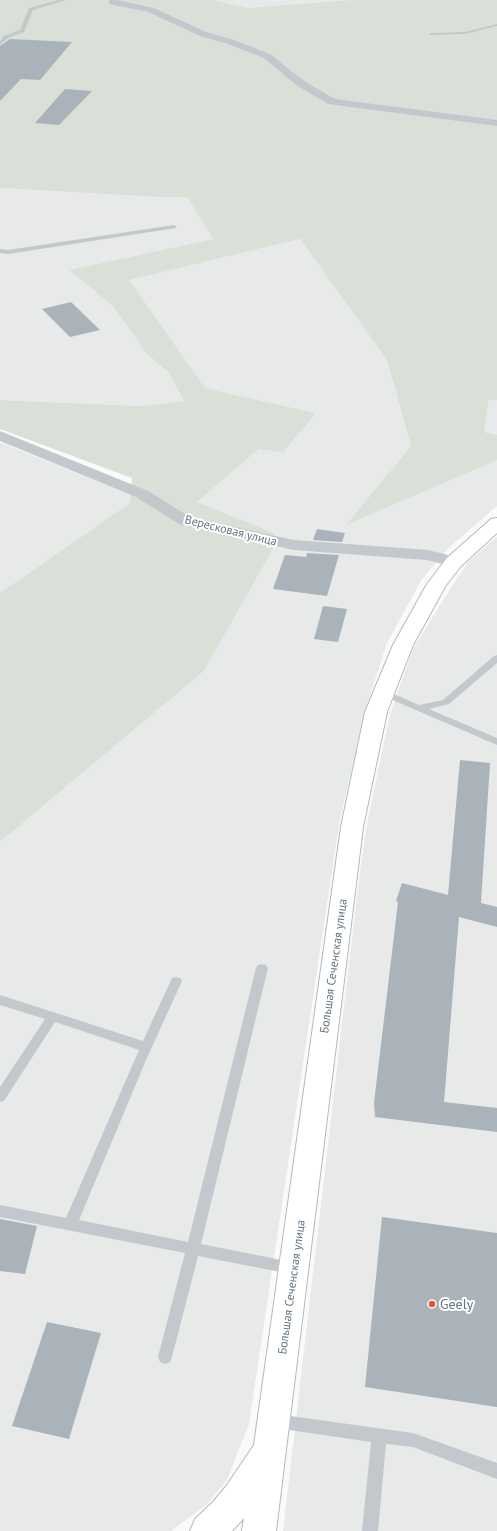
<svg xmlns="http://www.w3.org/2000/svg" width="497" height="1531" viewBox="0 0 497 1531" font-family="'PT Sans',sans-serif">
  <style>
    .built { fill: #e8e9e9 }
    .green { fill: #dadfd7 }
    .building { fill: #aab3b9 }
    .lines { fill: none; stroke-linecap: round; stroke-linejoin: round }
    .secondary-casing { stroke: #b3babf; stroke-width: 2 }
    .lane { fill: #c3c8cc; fill-rule: evenodd }
    .street { fill: #c3c8cc; fill-rule: evenodd }
    .secondary { fill: #fff; fill-rule: evenodd }
    .poi-dot { fill: #e4572e; stroke: #fff; stroke-width: 1.5 }
    .labels { text-anchor: middle; dominant-baseline: central; stroke-width: 4; stroke-linejoin: round; paint-order: stroke }
    .street-label { font-size: 12px; fill: #657683; stroke: #fff }
    .near-poi-label { font-size: 14px; fill: #657683; stroke: #fff; text-anchor: start }
  </style>
  <rect width="100%" height="100%" fill="#fafaf8"/>
  <g class="built">
    <polygon points="214,0 357,0 356,1 251,9"/>
    <polygon points="0,188 158,197 187,197 213,239 69,270 113,306 146,353 169,373 184,401 142,406 0,400"/>
    <polygon points="300,239 387,360 411,446 347,524 497,460 497,506 451,546 422,579 387,643 367,704 339,824 249,1424 227,1480 206,1505 171,1531 0,1531 0,842 204,671 272,551 274,533 197,502 259,449 316,413 205,388 128,280"/>
    <polygon points="489,399 497,400 497,435 484,432"/>
    <polygon points="0,443 7,445 131,495 130,503 0,593"/>
    <polygon points="497,537 497,1531 283,1531 357,895 366,829 390,714 413,649 450,589 469,561"/>
  </g>
  <polygon class="green" points="0,0 213,0 248,8 354,0 497,0 497,400 489,400 484,432 497,435 497,460 346,525 411,446 387,360 300,239 129,280 205,388 316,413 283,452 259,449 197,502 274,533 272,551 204,671 0,842 0,593 130,503 132,478 0,429 0,400 142,406 184,401 169,373 146,353 113,306 69,270 213,239 187,197 158,197 0,188"/>
  <g class="building">
    <polygon points="10,39 72,42 40,80 21,79 0,101 0,46"/>
    <polygon points="65,89 92,91 59,125 35,123"/>
    <polygon points="71,302 100,330 70,337 42,309"/>
    <polygon points="317,529 345,533 342,542 313,540"/>
    <polygon points="307,553 339,555 327,596 273,589 285,555 306,557"/>
    <polygon points="323,606 347,609 338,642 314,639"/>
    <polygon points="460,760 490,763 481,903 497,907 497,927 459,917 444,1102 497,1108 497,1132 375,1117 374,1103 398,902 396,901 402,883 448,895"/>
    <polygon points="382,1217 497,1233 497,1407 365,1387"/>
    <polygon points="0,1219 37,1226 25,1274 0,1271"/>
    <polygon points="47,1322 101,1333 69,1439 12,1426"/>
  </g>
  <g class="lines">
    <g class="secondary-casing">
      <polygon id="secondary" points="497,518 497,533 461,566 446,585 413,645 387,712 363,827 276,1531 242,1531 244,1518 232,1531 190,1531 195,1519 213,1502 227,1485 254,1445 341,827 365,712 393,645 427,584 447,558 491,519"/>
    </g>
    <g class="lane">
      <polygon points="59,0 66,0 33,10 24,32 8,38 0,45 0,41 4,36 20,30 29,8"/>
      <polygon points="497,24 497,26 465,34 431,35 429,34 431,33 465,32"/>
      <polygon points="174,225 177,227 176,228 8,254 0,253 0,249 8,250"/>
      <polygon points="497,655 497,663 449,704 429,709 497,738 497,745 381,695 379,693 384,690 387,691 419,705 443,700 494,656"/>
      <polygon points="262,964 266,965 268,968 201,1244 291,1262 296,1264 298,1268 296,1272 291,1274 198,1256 172,1357 170,1362 165,1364 160,1362 158,1357 185,1253 0,1217 0,1205 66,1218 139,1050 55,1022 4,1101 0,1102 0,1087 45,1019 0,1005 0,995 143,1041 172,978 176,977 180,978 182,981 146,1060 79,1220 188,1242 256,968 258,965"/>
      <polygon points="276,1414 413,1433 497,1463 497,1479 413,1447 386,1444 378,1531 362,1531 371,1442 276,1428 271,1426 269,1421 271,1416"/>
    </g>
    <g class="street">
      <polygon points="109,0 117,0 154,8 206,32 234,40 270,54 304,81 335,99 497,120 497,126 328,104 296,85 264,58 228,44 200,36 148,12 109,4"/>
      <polygon points="0,431 148,491 190,517 294,540 428,550 460,558 462,562 460,566 454,567 427,560 294,550 179,524 136,497 0,441"/>
    </g>
    <use href="#secondary" class="secondary"/>
  </g>
  <circle class="poi-dot" cx="432" cy="1304" r="4"/>
  <g class="labels">
    <g class="street-label">
      <text transform="translate(231 530) rotate(14)">Вересковая улица</text>
      <text transform="translate(333 966) rotate(-82)">Большая Сеченская улица</text>
      <text transform="translate(291 1287) rotate(-82)">Большая Сеченская улица</text>
    </g>
    <g class="near-poi-label">
      <text x="440" y="1304">Geely</text>
    </g>
  </g>
</svg>
